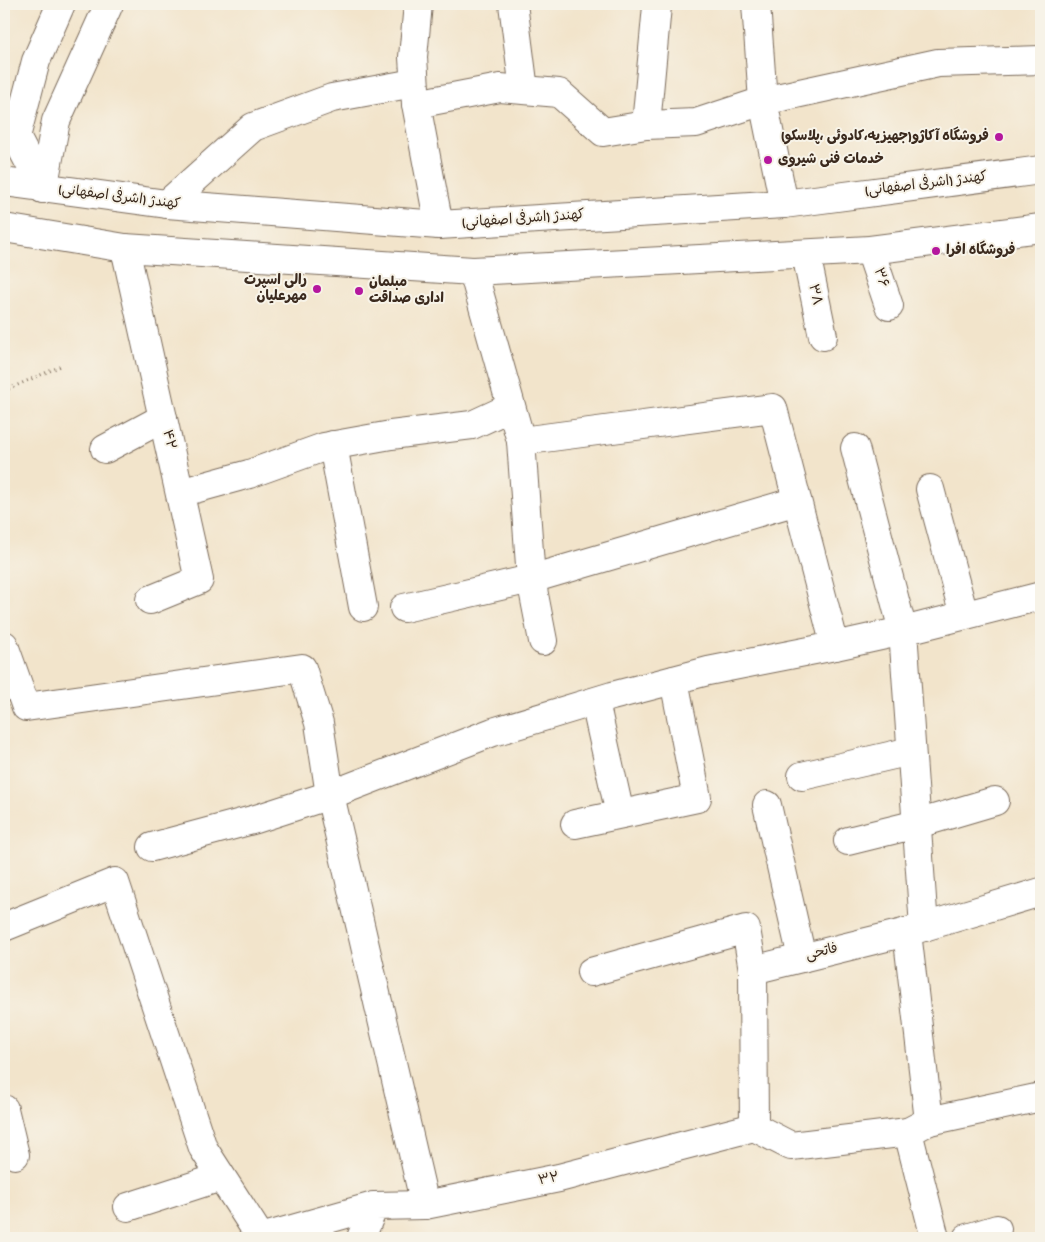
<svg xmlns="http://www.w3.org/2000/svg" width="1045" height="1242" viewBox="0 0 1045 1242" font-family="'Gochi Hand','Playpen Sans Arabic',sans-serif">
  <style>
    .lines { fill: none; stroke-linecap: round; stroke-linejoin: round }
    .minor-casing { stroke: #7b6b5b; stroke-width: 30 }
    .major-casing { stroke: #7b6b5b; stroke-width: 30 }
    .path { stroke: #7b6b5b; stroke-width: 3; stroke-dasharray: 1 4; stroke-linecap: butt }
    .minor { stroke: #fff; stroke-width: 28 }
    .major { stroke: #fff; stroke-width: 28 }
    .poi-dot { fill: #b5179e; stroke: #f7f3e8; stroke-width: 2 }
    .labels { text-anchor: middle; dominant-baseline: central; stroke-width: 4; stroke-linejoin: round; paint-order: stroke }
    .poi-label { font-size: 14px; font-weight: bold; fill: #3b2a1e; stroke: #f7f3e8; text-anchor: start }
    .street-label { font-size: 14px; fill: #3b2a1e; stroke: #f7f3e8 }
  </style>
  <rect width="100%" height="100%" fill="#f7f3e8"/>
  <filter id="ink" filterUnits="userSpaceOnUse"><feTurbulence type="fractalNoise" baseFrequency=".02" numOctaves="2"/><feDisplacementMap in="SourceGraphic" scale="10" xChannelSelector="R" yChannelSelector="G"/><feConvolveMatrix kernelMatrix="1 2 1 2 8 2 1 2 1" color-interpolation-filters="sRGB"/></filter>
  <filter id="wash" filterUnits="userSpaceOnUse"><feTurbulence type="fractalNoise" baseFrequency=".0096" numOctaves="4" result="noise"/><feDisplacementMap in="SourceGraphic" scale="20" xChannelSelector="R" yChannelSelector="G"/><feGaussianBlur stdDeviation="1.12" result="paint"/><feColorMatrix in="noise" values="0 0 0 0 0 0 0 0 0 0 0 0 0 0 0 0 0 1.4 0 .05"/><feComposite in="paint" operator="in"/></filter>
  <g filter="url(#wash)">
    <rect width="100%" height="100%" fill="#f2e4cb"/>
  </g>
  <g filter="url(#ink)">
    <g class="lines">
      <g class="minor-casing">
        <g id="minor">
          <polyline points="418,4 413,57 416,104 439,225"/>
          <polyline points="513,4 524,90"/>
          <polyline points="416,104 500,88 559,93 603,132 646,125 696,123 763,101 756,4"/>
          <polyline points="646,125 657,6"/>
          <polyline points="43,189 16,137 36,61 61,4"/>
          <polyline points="43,189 56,121 109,4"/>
          <polyline points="167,204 253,127 332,98 414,83"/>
          <polyline points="784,204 763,101 938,63 1041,60"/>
          <polyline points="125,248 199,580 150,600"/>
          <polyline points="870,250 889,306"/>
          <polyline points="806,254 823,336"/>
          <polyline points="473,271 521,441 773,408 835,646 903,631 855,448"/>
          <polyline points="521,441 531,579 543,641"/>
          <polyline points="333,445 363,607"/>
          <polyline points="105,449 163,418"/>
          <polyline points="930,489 964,615"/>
          <polyline points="180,493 249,474 324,447 391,435 472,425 511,407"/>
          <polyline points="404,608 531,579 797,501"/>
          <polyline points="4,645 26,707 302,668 319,723 330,795 425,1205"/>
          <polyline points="595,702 620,814"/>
          <polyline points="802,776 911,751"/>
          <polyline points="767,805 802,958"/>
          <polyline points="575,824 697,798 674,680"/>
          <polyline points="848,841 917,824 995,801"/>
          <polyline points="152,847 256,819 330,795 493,732 612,696 708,671 835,646"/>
          <polyline points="4,927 115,882 203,1148 261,1238"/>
          <polyline points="924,927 903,631 1041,596"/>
          <polyline points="907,932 929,1121 908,1132 935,1238"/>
          <polyline points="591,972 746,929 753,970"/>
          <polyline points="4,1109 15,1155"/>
          <polyline points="929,1121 1041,1097"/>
          <polyline points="754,1127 753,970 907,932 1041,892"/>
          <polyline points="754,1127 791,1146 908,1132"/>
          <polyline points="128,1207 221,1177"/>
          <polyline points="261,1238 374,1206"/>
          <polyline points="361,1238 374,1206 425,1205 559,1178 754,1127"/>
          <polyline points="967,1238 997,1229"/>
        </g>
      </g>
      <g class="major-casing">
        <g id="major">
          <polyline points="4,182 167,204 439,225 784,204 1041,170"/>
          <polyline points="4,228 125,248 473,271 870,250 1041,228"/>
        </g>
      </g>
      <polyline class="path" points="4,391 61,366"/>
      <use href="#minor" class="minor"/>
      <use href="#major" class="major"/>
    </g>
  </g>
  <g class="poi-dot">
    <circle cx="999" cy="137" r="5"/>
    <circle cx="768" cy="160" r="5"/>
    <circle cx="936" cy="251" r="5"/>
    <circle cx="317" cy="289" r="5"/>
    <circle cx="359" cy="291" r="5"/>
  </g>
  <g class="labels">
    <g class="poi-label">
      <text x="989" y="137" text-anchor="end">فروشگاه آکاژو(جهیزیه،کادوئی ،پلاسکو)</text>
      <text x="778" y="160">خدمات فنی شیروی</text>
      <text x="946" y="251">فروشگاه افرا</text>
      <text x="307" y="281" text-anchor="end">رالی اسپرت<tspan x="307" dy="16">مهرعلیان</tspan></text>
      <text x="369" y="283">مبلمان<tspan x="369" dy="16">اداری صداقت</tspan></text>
    </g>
    <g class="street-label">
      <text transform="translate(926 185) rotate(-7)">کهندژ (اشرفی اصفهانی)</text>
      <text transform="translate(119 198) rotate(7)">کهندژ (اشرفی اصفهانی)</text>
      <text transform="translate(523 220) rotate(-4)">کهندژ (اشرفی اصفهانی)</text>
      <text transform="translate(880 278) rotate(71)">۳۶</text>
      <text transform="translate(814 295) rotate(78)">۳۸</text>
      <text transform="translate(168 440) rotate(77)">۴۲</text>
      <text transform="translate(822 953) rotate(-14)">فاتحی</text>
      <text transform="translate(549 1180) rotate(-12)">۳۲</text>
    </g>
  </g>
  <rect width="1045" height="1242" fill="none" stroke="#f7f3e8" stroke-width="20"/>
</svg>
